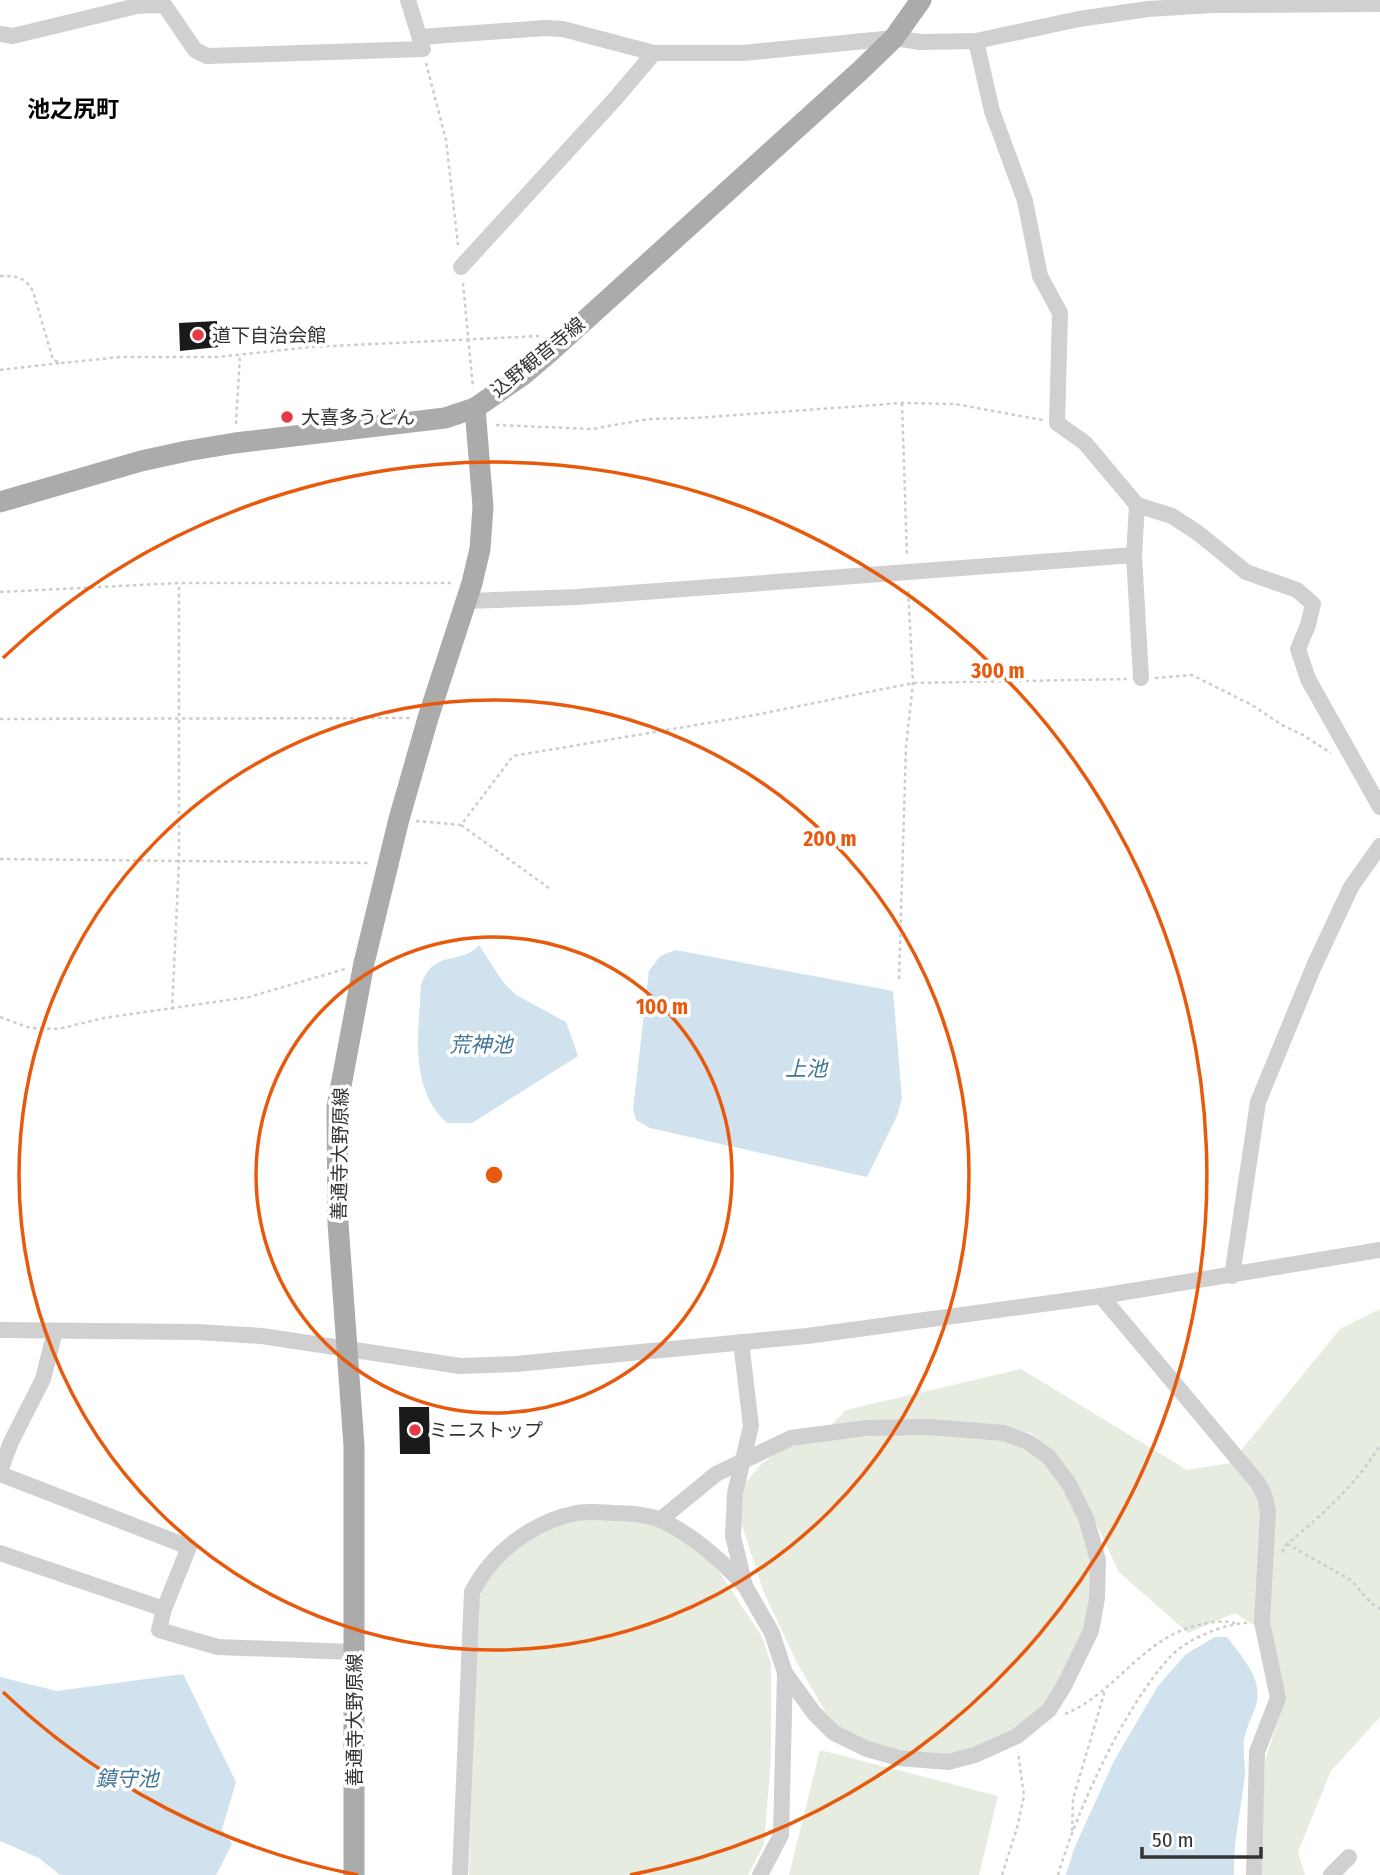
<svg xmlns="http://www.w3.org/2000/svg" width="1380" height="1875" viewBox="0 0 1380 1875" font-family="'Fira Sans Condensed','Noto Sans JP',sans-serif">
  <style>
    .green { fill: #e6ecdf }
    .water { fill: #cfe2ee }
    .building { fill: #1a1a1a }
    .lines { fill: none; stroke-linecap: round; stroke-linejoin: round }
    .path { stroke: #cdcdcd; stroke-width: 2.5; stroke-dasharray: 3.5 3.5; stroke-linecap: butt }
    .minor { stroke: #d0d0d0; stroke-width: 16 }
    .major { stroke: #ababab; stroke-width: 21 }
    .ring { fill: none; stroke: #e8590c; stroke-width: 3.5 }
    .poi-dot { fill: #e63946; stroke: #fff; stroke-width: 2.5 }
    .labels { text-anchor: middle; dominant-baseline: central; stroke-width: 7; stroke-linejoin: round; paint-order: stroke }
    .poi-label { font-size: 19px; fill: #333; stroke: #fff; text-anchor: start }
    .street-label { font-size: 19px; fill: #333; stroke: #fff }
    .water-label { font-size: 21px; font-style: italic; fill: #3f7597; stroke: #fff }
    .quarter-label { font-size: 23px; font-weight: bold; fill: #000; stroke: #fff }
    .centre { fill: #e8590c; stroke: #fff; stroke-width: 3.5 }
    .ring-label { font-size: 21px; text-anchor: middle; font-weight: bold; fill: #e8590c; stroke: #fff; stroke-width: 7; stroke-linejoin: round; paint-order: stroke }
  </style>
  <rect width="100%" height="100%" fill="#fff"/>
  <g class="green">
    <polygon points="1380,1309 1380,1717 1331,1771 1298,1852 1305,1875 1261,1875 1265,1761 1286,1694 1266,1633 1235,1613 1188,1633 1119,1572 1076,1480 1031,1433 995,1426 830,1426 846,1410 1021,1369 1187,1470 1231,1463 1340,1329"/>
    <polygon points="917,1432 1013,1441 1046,1461 1069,1497 1094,1554 1089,1618 1076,1652 1038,1714 1006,1737 968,1751 940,1757 909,1755 871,1745 834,1727 796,1661 763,1590 741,1522 744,1485 761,1464 783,1449 807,1442"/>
    <path d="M601 1516 653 1524 676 1534 696 1547 720 1573 762 1637 771 1663V1757L764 1844 748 1875H469L477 1591C504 1548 550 1521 601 1516Z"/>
    <polygon points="820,1750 998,1796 979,1875 789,1875"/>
  </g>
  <g class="water">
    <path d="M479 945 503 982 516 995 566 1022 578 1056 472 1123H447C408 1087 419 1032 421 985 435 947 460 967 479 945Z"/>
    <polygon points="676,950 893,991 902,1098 897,1116 867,1177 650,1128 636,1120 633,1109 649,971 660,956"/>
    <path d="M1215 1637H1227C1238 1652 1255 1670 1257 1688 1260 1707 1249 1718 1245 1735 1242 1746 1245 1760 1245 1773 1242 1807 1233 1840 1234 1875H1066L1074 1849 1114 1761 1158 1686 1186 1654Z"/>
    <polygon points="183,1674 236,1782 222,1829 232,1844 216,1875 60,1875 39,1858 0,1841 0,1677 57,1691"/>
  </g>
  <g class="building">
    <polygon points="217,321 218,347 180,351 179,323"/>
    <polygon points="399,1407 429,1407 430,1454 400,1454"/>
  </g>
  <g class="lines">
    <g class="path">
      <polyline points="426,63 446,140 458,245"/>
      <path d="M0 276C16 276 24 276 33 291L53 360 63 363 120 357H218L311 347 539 336"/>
      <polyline points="463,283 473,388"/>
      <polyline points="0,370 60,363"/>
      <polyline points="902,403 907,557"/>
      <polyline points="236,424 240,354"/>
      <polyline points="496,425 592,429 648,419 696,418 902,403 955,404 1043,420"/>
      <polyline points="0,592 179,583 451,583"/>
      <polyline points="1155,678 1192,675 1252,705 1282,725 1303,735 1331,753"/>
      <polyline points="0,719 410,718"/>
      <polyline points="416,821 461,825 513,756 755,715 913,683 1127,679"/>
      <polyline points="461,825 549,888"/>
      <polyline points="0,859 371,863"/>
      <polyline points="899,979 906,747 913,683 908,588"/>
      <polyline points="172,1010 179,861 179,583"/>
      <polyline points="0,1017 30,1028 58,1029 104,1018 249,997 345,969"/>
      <polyline points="1287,1544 1351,1580 1371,1603 1380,1609"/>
      <path d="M1282 1552 1287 1544C1322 1515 1357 1484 1380 1445"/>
      <path d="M1065 1714C1115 1694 1142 1638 1198 1625 1211 1622 1222 1620 1235 1623"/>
      <polyline points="1072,1831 1073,1799 1104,1694 1103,1689"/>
      <polyline points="1002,1875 1017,1828 1024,1796 1018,1752"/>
      <path d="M1058 1875C1077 1810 1124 1707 1170 1657 1185 1640 1225 1623 1247 1623"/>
    </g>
    <g class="minor">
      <polyline points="0,34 13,36 137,6 154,5 165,6 195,50 207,56 423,49 408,0"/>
      <polyline points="420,37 545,28 563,29 654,53 743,53 894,38 920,42 976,41 1079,19 1148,9 1213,5 1380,4"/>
      <polyline points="976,41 992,111 1025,201 1040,276 1060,313 1057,423 1085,443 1137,505 1172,516 1198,533 1246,572 1297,590 1313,604 1308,625 1298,649 1308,679 1380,807"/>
      <polyline points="461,267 615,99 654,53"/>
      <polyline points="1137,505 1134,555 1141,678"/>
      <polyline points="467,601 577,597 1134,555"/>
      <polyline points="1232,1276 1258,1102 1314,966 1351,887 1380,846"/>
      <polyline points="1101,1296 1258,1483 1265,1497 1268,1512 1262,1622 1278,1698 1257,1752 1254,1875"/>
      <polyline points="0,1330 197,1332 262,1336 460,1366 516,1364 807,1336 1101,1296 1380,1250"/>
      <polyline points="741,1342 751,1426 735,1493 733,1536 745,1586 772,1633 785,1673 781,1835 760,1875"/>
      <polyline points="0,1471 11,1442 43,1379 55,1331"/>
      <polyline points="0,1474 189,1547 164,1609 159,1630 218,1647 353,1652"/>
      <polyline points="660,1520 716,1474 791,1438 866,1428 929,1427 1004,1433 1028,1442 1049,1457 1069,1484 1086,1518 1098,1560 1097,1598 1091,1631 1064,1686 1049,1710 1017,1736 975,1755 948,1762 899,1758 867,1749 834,1733 814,1713 785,1673"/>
      <polyline points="0,1553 164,1609"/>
      <path d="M460 1875 472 1592C492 1553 532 1522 576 1513 588 1511 601 1512 613 1513 629 1513 646 1514 661 1520 693 1535 721 1560 745 1586"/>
      <polyline points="1331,1875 1349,1857"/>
    </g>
    <g class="major">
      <polyline points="0,502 141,461 187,451 235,443 445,418 475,408 523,375 550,352 861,70 894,38 921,0"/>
      <polyline points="354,1875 354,1446 338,1223 337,1107 364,963 399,819 428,718 472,583 480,549 483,507 475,408"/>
    </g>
  </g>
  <g class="ring">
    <circle cx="494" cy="1175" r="238"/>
    <circle cx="494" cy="1175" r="475"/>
    <path d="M358 1875A713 713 0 0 1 3 1692M3 658A713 713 0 1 1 630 1875"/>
  </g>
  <g class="poi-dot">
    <circle cx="198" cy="335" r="7"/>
    <circle cx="287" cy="417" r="7"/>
    <circle cx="415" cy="1430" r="7"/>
  </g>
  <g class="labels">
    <g class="poi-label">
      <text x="212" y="335">道下自治会館</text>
      <text x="301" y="417">大喜多うどん</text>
      <text x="429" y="1430">ミニストップ</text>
    </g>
    <g class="street-label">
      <text transform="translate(538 357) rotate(-39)">込野観音寺線</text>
      <text transform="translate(340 1154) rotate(-89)">善通寺大野原線</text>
      <text transform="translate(354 1720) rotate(-90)">善通寺大野原線</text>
    </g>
    <g class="water-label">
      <text x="481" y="1045">荒神池</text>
      <text x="806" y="1069">上池</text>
      <text x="127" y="1779">鎮守池</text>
    </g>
    <g class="quarter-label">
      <text x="73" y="109">池之尻町</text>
    </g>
  </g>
  <circle cx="494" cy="1175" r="10" class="centre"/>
  <g class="ring-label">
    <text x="998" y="678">300 m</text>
    <text x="830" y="846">200 m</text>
    <text x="662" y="1014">100 m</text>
  </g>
  <path d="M1142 1847v10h119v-10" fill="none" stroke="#333333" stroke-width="3.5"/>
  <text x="1152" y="1847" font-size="21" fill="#333333" stroke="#ffffff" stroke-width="5" paint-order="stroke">50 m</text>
</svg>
